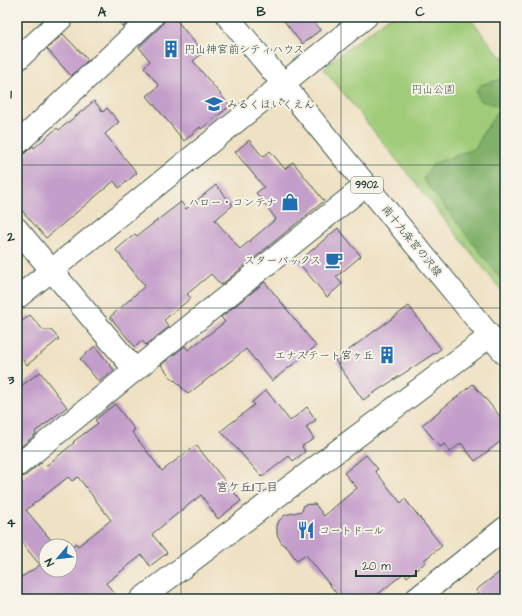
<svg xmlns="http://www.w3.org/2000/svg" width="522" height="616" viewBox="0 0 522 616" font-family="'Architects Daughter','Klee One',sans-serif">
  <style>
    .green { fill: #a0cc79; stroke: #608456 }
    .forest { fill: #80b069; stroke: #50764e }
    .building { fill: #c49ecb; fill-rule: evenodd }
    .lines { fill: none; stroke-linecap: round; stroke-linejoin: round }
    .minor-casing { stroke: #3e5649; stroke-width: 24 }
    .primary-casing { stroke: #3e5649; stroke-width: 24 }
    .minor { stroke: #fff; stroke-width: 22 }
    .primary { stroke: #fff; stroke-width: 22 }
    .grid { fill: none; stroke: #1f3d34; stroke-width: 1; stroke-opacity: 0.55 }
    .labels { text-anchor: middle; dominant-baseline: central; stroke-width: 4; stroke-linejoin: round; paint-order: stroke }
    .shield { fill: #f7f3e8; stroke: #60746a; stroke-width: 1 }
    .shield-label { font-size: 10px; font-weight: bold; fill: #1f3d34 }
    .poi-label { font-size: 11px; fill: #1f3d34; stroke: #f7f3e8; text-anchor: start }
    .park-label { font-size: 11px; fill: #395a42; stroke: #f7f3e8 }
    .street-label { font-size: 11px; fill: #1f3d34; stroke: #f7f3e8 }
    .neighbourhood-label { font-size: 12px; font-weight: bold; fill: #595f69; stroke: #f7f3e8 }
    .neatline { fill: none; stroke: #1f3d34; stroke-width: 1.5 }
    .grid-label { font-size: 13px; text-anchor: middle; font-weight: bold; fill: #1f3d34 }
  </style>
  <rect width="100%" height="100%" fill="#f7f3e8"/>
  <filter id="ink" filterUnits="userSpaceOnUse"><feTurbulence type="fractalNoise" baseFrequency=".025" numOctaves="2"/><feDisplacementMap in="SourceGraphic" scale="8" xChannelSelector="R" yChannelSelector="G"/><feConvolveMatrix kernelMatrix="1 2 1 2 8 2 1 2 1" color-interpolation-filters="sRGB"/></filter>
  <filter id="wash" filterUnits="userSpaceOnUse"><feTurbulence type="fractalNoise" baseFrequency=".012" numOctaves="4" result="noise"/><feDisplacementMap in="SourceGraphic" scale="16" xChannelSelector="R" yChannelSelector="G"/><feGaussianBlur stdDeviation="0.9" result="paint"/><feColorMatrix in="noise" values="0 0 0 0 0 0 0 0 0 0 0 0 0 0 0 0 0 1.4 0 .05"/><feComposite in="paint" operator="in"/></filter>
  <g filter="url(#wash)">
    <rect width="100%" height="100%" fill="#efe1c3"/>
    <polygon class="green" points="389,17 469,17 500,56 505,56 505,295 324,69 334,59"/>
    <path class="forest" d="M505 78V284L423 179 433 164 476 148 483 133 500 108C493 103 486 103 479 100L476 90 481 85Z"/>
    <g id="blocks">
      <g class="building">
        <polygon points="115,17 134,17 123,27"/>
        <polygon points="164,17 174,17 203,53 193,61 230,106 201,129 200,127 184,141 147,96 159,86 144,67 150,61 139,47 161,26 164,21"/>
        <polygon points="281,17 309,17 320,30 302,44"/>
        <polygon points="63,34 88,60 71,76 47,49"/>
        <polygon points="94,101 103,112 107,108 119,122 105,134 137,173 119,188 114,181 46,238 17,205 17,156 25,153 33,146 34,148 57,128 59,130"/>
        <polygon points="249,140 263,157 270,151 285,169 293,162 324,201 221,285 211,274 187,294 191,298 164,320 169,327 146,345 142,341 135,347 110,317 145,286 116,250 135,234 137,236 181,202 186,209 216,185 233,205 215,220 240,249 276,219 256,193 264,187 235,152"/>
        <polygon points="338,228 361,256 336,277 342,284 327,297 298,262"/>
        <polygon points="265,282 316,346 272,381 246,349 188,394 175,380 174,381 161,365 185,346 188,350 225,322 221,317"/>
        <polygon points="409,306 441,349 363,400 335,360"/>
        <polygon points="30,315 43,330 51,330 59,339 27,365 17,353 17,325"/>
        <polygon points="95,346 114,370 99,382 80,359"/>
        <polygon points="40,372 67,407 35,432 36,434 17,450 17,389"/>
        <polygon points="473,384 505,422 505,438 475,461 461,443 450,452 444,444 440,447 422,425"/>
        <polygon points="266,390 290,421 307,407 316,420 306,427 314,439 302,446 305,452 293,461 289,456 262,477 221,431 254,405 252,402"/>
        <path d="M115 404 135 430 132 432 162 471 196 445 241 501 218 519 201 495 152 534 167 553 150 566 142 555 106 583 119 599H17V580L40 565 17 537V478L25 476 42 462 46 466 74 443 73 442 98 423 95 420ZM68 477 72 481 78 477 111 520 78 546 76 543 70 548V570H46V546H56L26 510Z"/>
        <polygon points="366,455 378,469 375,471 401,503 405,499 442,546 424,560 426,562 407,577 404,573 372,599 341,599 306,555 297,561 287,547 282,544 277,534 277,526 279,521 285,515 302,511 304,505 315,504 324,516 357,488 344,473"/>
        <polygon points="505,568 505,599 482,599 476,590"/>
      </g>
    </g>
  </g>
  <g filter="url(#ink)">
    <use href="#blocks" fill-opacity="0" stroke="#3e5649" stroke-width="1"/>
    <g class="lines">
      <g class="minor-casing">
        <g id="minor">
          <polyline points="17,60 63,17"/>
          <polyline points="17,144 152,17"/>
          <polyline points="17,229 135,370"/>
          <polyline points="17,298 366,17"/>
          <polyline points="17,466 135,370 366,185"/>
          <polyline points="141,599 490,336"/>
          <polyline points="416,599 505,528"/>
        </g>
      </g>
      <g class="primary-casing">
        <polyline id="primary" points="228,17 505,354"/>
      </g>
      <use href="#minor" class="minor"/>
      <use href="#primary" class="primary"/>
    </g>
  </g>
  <path class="grid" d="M181 17V599M341 17V599M17 165H505M17 308H505M17 451H505"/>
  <defs>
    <g id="building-bare" transform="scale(1.38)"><path d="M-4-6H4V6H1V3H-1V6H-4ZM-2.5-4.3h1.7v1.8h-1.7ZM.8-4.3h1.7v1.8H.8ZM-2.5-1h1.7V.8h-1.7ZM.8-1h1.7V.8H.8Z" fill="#1f6fb2" stroke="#f7f3e8" stroke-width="2.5" paint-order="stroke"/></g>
    <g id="school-bare" transform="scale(1.38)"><path d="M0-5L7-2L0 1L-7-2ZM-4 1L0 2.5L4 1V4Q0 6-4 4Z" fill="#1f6fb2" stroke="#f7f3e8" stroke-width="2.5" paint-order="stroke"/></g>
    <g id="shop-bare" transform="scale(1.38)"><path d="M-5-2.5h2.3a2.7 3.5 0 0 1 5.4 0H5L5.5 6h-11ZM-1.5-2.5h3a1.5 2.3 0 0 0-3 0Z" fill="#1f6fb2" stroke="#f7f3e8" stroke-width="2.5" paint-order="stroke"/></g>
    <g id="cafe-bare" transform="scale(1.38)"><path d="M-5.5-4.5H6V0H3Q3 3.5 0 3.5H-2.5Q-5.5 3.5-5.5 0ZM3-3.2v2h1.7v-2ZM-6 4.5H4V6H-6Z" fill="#1f6fb2" stroke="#f7f3e8" stroke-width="2.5" paint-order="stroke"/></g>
    <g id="restaurant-bare" transform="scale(1.38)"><path d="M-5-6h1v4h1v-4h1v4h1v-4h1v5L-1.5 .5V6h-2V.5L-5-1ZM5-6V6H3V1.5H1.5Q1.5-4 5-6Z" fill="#1f6fb2" stroke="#f7f3e8" stroke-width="2.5" paint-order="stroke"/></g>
  </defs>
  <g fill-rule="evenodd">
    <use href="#building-bare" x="171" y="49"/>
    <use href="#school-bare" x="214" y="104"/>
    <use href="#shop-bare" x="290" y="202"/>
    <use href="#cafe-bare" x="334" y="260"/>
    <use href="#building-bare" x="387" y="355"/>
    <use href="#restaurant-bare" x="306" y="530"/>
  </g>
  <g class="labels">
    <rect class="shield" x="351" y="177" width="32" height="16" rx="3"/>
    <g class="shield-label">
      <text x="367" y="185">9902</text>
    </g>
    <g class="poi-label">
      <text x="184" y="49">円山神宮前シティハウス</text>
      <text x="227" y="104">みるくほいくえん</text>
      <text x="277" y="202" text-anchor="end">ハロー・コンテナ</text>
      <text x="321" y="260" text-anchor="end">スターバックス</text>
      <text x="374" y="355" text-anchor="end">エナステート宮ヶ丘</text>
      <text x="319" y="530">コートドール</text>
    </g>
    <g class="park-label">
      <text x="433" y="89">円山公園</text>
    </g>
    <g class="street-label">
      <text transform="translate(412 241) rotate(51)">南十九条宮の沢線</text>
    </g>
    <g class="neighbourhood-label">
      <text x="247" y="487">宮ケ丘1丁目</text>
    </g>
  </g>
  <rect width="522" height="616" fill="none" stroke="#f7f3e8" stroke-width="44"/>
  <g transform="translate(58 558) rotate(242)"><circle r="19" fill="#f7f3e8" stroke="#a1aaa0"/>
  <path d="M0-3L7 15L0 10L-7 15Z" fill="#1f6fb2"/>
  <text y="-6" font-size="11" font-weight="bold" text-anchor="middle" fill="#1f3d34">N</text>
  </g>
  <path d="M356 570v6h60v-6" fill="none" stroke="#1f3d34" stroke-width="2"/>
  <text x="362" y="570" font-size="12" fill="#1f3d34" stroke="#f7f3e8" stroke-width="3" paint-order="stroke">20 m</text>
  <rect x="22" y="22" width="478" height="572" class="neatline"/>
  <g class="grid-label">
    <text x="102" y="16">A</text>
    <text x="261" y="16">B</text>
    <text x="420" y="16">C</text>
    <text x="11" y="98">1</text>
    <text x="11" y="241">2</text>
    <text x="11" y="384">3</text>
    <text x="11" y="527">4</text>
  </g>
</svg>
